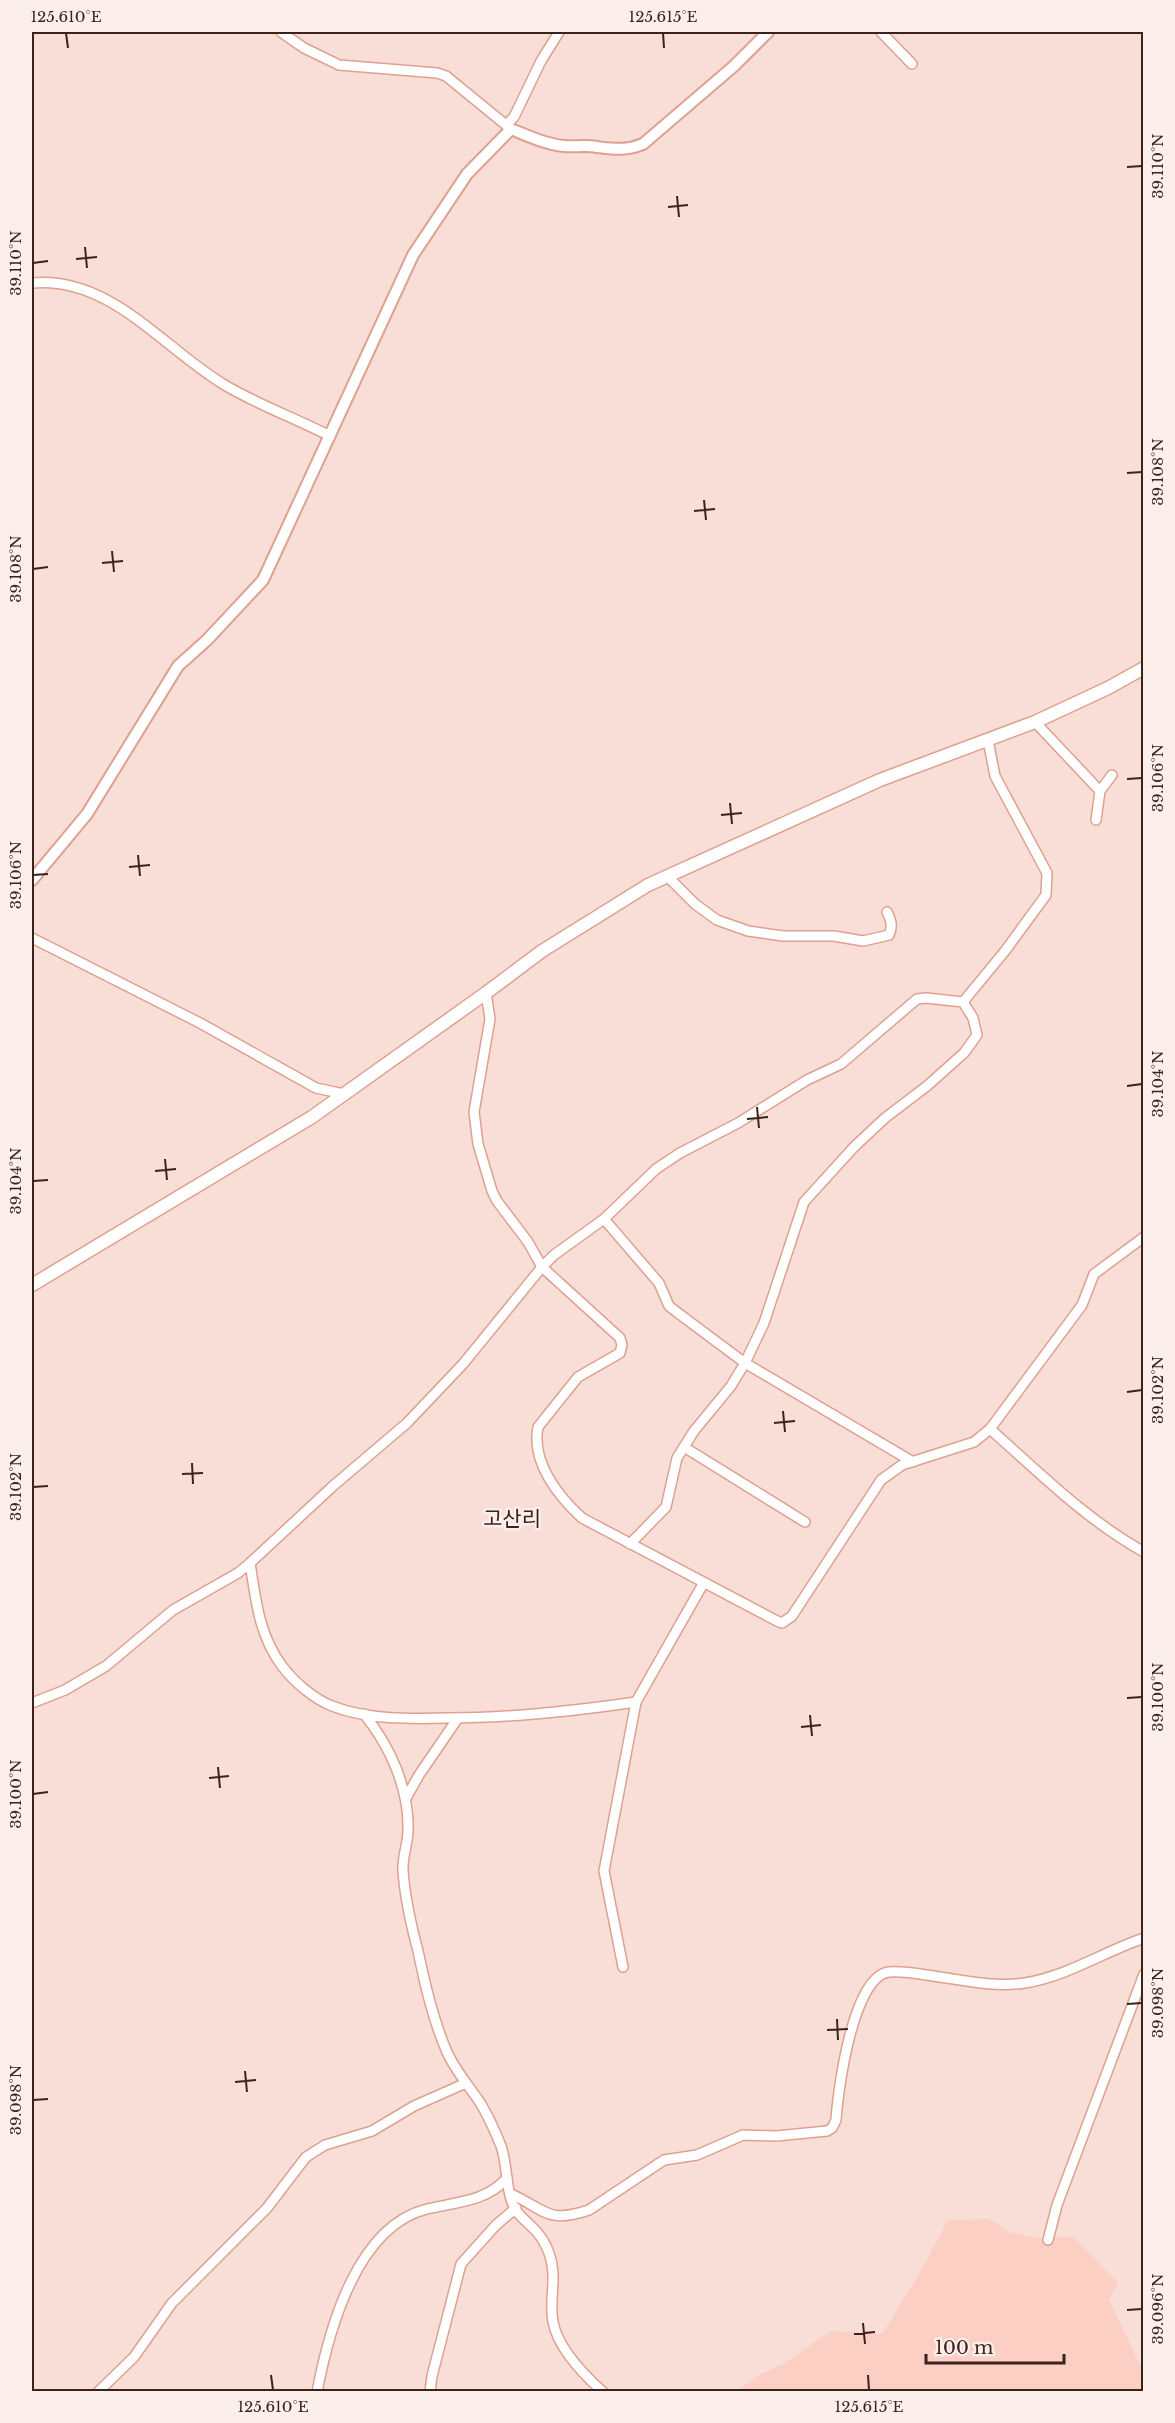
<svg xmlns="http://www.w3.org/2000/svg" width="1175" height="2423" viewBox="0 0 1175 2423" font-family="'Libre Baskerville','Noto Sans KR',serif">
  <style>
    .built { fill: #fbcfc3 }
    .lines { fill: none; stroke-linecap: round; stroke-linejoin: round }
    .minor-casing { stroke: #dea190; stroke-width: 12 }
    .tertiary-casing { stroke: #dea190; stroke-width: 14 }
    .secondary-casing { stroke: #dea190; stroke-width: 15 }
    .minor { stroke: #fff; stroke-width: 9 }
    .tertiary { stroke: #fff; stroke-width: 10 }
    .secondary { stroke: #fff; stroke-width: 12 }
    .ticks { fill: none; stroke: #3b231c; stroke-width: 2 }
    .labels { text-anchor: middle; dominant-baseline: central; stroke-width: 5; stroke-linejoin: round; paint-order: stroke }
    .quarter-label { font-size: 21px; fill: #3b231c; stroke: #fceeeb }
    .neatline { fill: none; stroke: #3b231c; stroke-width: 2 }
    .ticks-label { font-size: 15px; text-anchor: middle; fill: #3b231c }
  </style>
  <rect width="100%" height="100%" fill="#f8ded7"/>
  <polygon class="built" points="987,2219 995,2222 1008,2232 1036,2238 1073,2237 1118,2283 1109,2300 1143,2371 1143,2392 735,2392 759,2375 785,2363 831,2331 882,2334 918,2276 948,2220"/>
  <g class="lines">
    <g class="minor-casing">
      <g id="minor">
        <polyline points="281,32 304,48 339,65 437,73 446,76 511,129"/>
        <polyline points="881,32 912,64"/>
        <polyline points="506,125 514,117 541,61 559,32"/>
        <path d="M32 283C110 276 162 347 223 384 256 404 295 418 330 436"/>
        <polyline points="1035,722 1100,791 1096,820"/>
        <polyline points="1100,791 1112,775"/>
        <path d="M667 876 695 904 717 920 748 931 783 936H834L863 941 889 935C893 926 891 920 887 912"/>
        <polyline points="32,938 200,1023 316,1088 344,1094"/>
        <path d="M486 993 490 1019 474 1112 478 1144 492 1191 497 1201 528 1242 542 1267 620 1338 622 1345 620 1353 578 1377 538 1427C531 1462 558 1496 582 1518L777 1621 782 1623 792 1616 881 1480 902 1465 974 1442 990 1429 1082 1305 1094 1274 1144 1237"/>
        <polyline points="963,1002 1005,951 1046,895 1047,873 995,776 988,740"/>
        <polyline points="604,1219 659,1283 669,1306 678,1313 745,1363 913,1462"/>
        <path d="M990 1429C1040 1473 1085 1519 1144 1552"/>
        <polyline points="684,1447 805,1522"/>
        <path d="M250 1563C256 1601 259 1635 282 1666 294 1682 314 1699 332 1706 368 1720 411 1719 449 1718 512 1718 574 1711 636 1702"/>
        <polyline points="32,1703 65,1690 106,1666 173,1610 238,1573 250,1563 333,1486 407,1423 463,1364 542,1267 554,1255 604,1219 656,1169 680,1153 738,1123 807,1080 841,1064 917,999 926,998 963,1002 973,1018 977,1035 964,1053 927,1086 885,1118 854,1147 804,1202 764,1323 745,1363 731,1386 694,1431 677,1458 666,1507 630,1544"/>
        <path d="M364 1714C390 1746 409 1788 408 1830 408 1844 402 1857 403 1871 405 1898 411 1925 418 1951 425 1985 433 2020 447 2052 455 2070 468 2085 479 2101 488 2115 495 2131 501 2146 508 2165 505 2195 517 2212 528 2225 538 2229 546 2246 560 2275 548 2295 553 2322 558 2348 584 2375 603 2392"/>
        <polyline points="406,1798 419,1775 458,1718"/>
        <polyline points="623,1967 604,1871 636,1702 703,1584"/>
        <path d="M511 2194C546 2210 547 2224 589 2210L664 2160 697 2155 743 2135 776 2136 827 2131 832 2128 836 2120C838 2089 853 1976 889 1972 901 1971 914 1973 926 1975 958 1979 992 1988 1025 1983 1068 1976 1103 1952 1144 1938"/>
        <polyline points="1048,2240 1057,2205 1144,1974"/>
        <polyline points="98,2392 134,2357 172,2303 267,2208 306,2157 325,2145 372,2131 414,2106 466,2083"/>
        <path d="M317 2392C329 2329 357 2226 427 2209 456 2202 486 2202 507 2178"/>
        <polyline points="430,2392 432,2376 461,2264 496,2225 516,2208"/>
      </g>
    </g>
    <g class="tertiary-casing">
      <path id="tertiary" d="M32 880 87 814 178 666 207 640 263 580 413 255 467 174 511 129C528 136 545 144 564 146 575 147 586 145 597 147 614 149 626 151 643 144L734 66 768 32"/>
    </g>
    <g class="secondary-casing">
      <polyline id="secondary" points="32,1285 312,1117 486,993 542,951 648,885 880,780 1035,722 1108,688 1144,668"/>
    </g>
    <use href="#minor" class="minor"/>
    <use href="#tertiary" class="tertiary"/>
    <use href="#secondary" class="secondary"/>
  </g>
  <path class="ticks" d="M66 33 68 48M663 33 664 48M1127 167 1142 166M677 196 679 217M668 207 688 205M85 247 87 268M76 259 97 257M33 263 48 261M1127 473 1142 472M704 500 706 520M694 511 715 509M112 551 114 572M102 563 123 561M33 569 48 567M1127 779 1142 778M730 803 732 824M721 815 742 813M138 855 140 876M129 867 150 865M33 875 48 874M1127 1086 1142 1084M757 1107 759 1128M747 1119 768 1117M165 1159 167 1180M155 1171 176 1169M33 1181 48 1180M1127 1392 1142 1390M783 1411 785 1432M774 1423 795 1421M192 1463 193 1484M182 1474 203 1473M33 1487 48 1486M1127 1698 1142 1697M810 1715 812 1736M801 1727 821 1725M218 1767 220 1788M209 1778 229 1776M33 1794 48 1792M1127 2004 1142 2003M837 2019 838 2040M827 2030 848 2029M245 2071 247 2092M235 2082 256 2080M33 2100 48 2099M1127 2310 1142 2309M863 2323 865 2344M854 2334 875 2332M271 2375 273 2390M868 2375 869 2390"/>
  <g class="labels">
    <g class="quarter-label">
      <text x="512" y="1519">고산리</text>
    </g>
  </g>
  <rect width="1175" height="2423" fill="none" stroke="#fceeeb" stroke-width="66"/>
  <path d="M926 2354v9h138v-9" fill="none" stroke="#3b231c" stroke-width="3"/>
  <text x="935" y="2354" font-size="18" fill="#3b231c" stroke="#fceeeb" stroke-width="4.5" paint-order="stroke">100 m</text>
  <rect x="33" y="33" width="1109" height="2357" class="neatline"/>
  <g class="ticks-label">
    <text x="66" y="22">125.610°E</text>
    <text x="663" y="22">125.615°E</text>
    <text transform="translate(1158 166) rotate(-90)" y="5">39.110°N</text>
    <text transform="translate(16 263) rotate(-90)" y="5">39.110°N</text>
    <text transform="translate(1158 472) rotate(-90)" y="5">39.108°N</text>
    <text transform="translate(16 569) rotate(-90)" y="5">39.108°N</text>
    <text transform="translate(1158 778) rotate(-90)" y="5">39.106°N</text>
    <text transform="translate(16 875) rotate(-90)" y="5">39.106°N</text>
    <text transform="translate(1158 1084) rotate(-90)" y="5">39.104°N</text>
    <text transform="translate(16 1181) rotate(-90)" y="5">39.104°N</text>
    <text transform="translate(1158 1390) rotate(-90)" y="5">39.102°N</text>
    <text transform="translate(16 1487) rotate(-90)" y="5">39.102°N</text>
    <text transform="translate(1158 1697) rotate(-90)" y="5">39.100°N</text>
    <text transform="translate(16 1794) rotate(-90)" y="5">39.100°N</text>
    <text transform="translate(1158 2003) rotate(-90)" y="5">39.098°N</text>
    <text transform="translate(16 2100) rotate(-90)" y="5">39.098°N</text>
    <text transform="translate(1158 2309) rotate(-90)" y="5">39.096°N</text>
    <text x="273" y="2412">125.610°E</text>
    <text x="869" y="2412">125.615°E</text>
  </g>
</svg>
